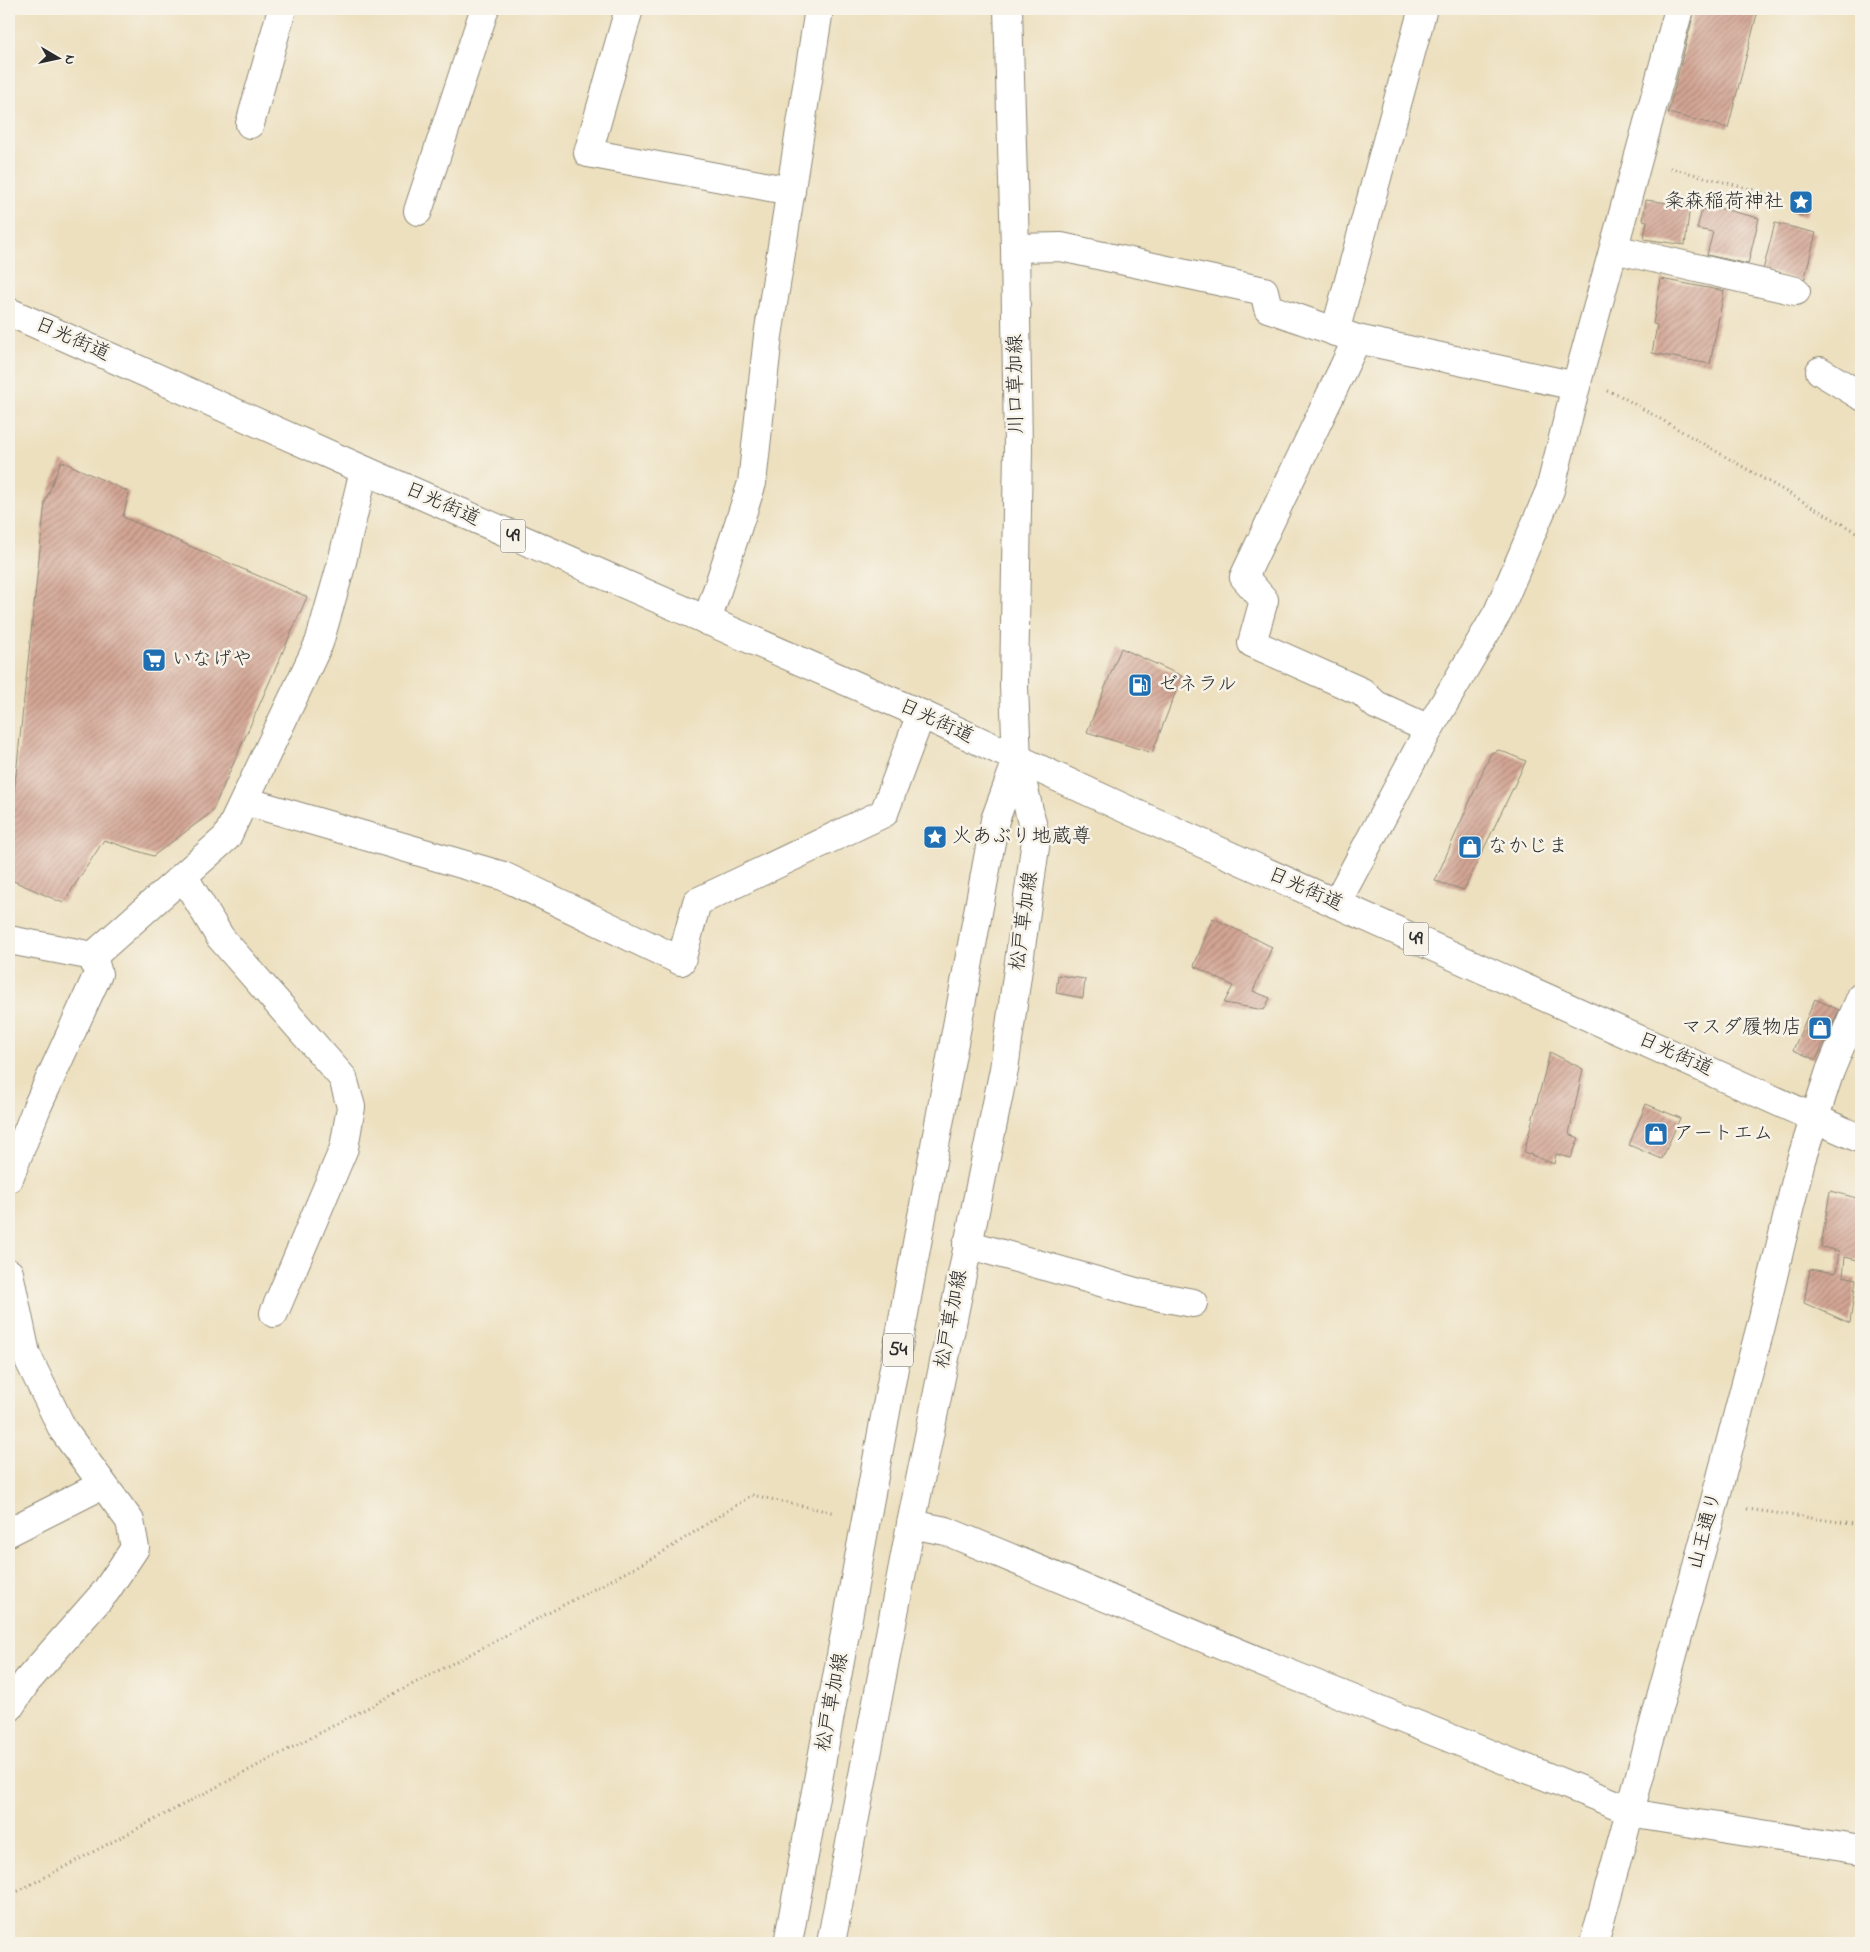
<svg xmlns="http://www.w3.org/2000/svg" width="1870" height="1952" viewBox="0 0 1870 1952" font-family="'Indie Flower','Klee One',sans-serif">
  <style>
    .building { fill: url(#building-hatch) }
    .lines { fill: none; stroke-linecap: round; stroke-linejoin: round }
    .minor-casing { stroke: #8c8675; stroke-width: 30 }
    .major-casing { stroke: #8c8675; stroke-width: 30 }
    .path { stroke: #8c8675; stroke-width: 3; stroke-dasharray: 1 4; stroke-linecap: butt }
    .minor { stroke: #fff; stroke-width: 28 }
    .major { stroke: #fff; stroke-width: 28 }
    .labels { text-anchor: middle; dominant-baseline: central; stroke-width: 5; stroke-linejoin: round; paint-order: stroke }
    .shield { fill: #f7f3e8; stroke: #686764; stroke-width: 1 }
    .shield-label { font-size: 19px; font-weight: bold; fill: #2b2b2b }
    .poi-label { font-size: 20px; fill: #2b2b2b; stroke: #f7f3e8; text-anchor: start }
    .street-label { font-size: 20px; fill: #2b2b2b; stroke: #f7f3e8 }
  </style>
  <defs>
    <pattern id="building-hatch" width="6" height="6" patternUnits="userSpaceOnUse" patternTransform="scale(1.25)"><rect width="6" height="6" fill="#d3a594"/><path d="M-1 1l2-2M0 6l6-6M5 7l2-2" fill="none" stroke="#ab8779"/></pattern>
  </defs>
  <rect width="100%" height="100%" fill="#f7f3e8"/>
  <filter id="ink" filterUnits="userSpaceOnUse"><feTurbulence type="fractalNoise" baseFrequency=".02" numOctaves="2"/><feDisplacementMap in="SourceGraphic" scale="10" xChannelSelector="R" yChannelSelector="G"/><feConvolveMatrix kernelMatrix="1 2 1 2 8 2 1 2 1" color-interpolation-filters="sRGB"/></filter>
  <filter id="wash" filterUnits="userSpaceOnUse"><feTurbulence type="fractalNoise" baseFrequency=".0096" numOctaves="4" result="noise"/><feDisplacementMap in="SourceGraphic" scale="20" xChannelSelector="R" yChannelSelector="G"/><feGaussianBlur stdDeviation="1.12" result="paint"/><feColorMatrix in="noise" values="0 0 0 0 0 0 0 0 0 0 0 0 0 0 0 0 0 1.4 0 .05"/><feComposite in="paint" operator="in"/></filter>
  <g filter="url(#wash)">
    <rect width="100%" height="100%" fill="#ede0bf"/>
    <g id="blocks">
      <g class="building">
        <polygon points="1695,9 1736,9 1757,14 1728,128 1668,113"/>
        <polygon points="1798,195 1810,198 1806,217 1794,214"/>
        <polygon points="1646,200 1690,206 1685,245 1644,239 1647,221 1643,220"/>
        <polygon points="1710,206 1759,218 1748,264 1707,255 1713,232 1697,229 1702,209 1709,211"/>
        <polygon points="1775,223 1816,233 1804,281 1763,270"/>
        <polygon points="1661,279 1724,291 1710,364 1652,353 1657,325 1653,324"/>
        <polygon points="61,461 129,492 123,517 307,597 212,812 153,856 104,840 63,903 9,879 9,840 45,502"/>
        <polygon points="1121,648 1182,676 1152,753 1087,732"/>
        <polygon points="1499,750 1526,761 1464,890 1435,881 1491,753"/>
        <polygon points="1213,918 1272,947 1253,991 1270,998 1264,1010 1224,1003 1233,986 1194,966"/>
        <polygon points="1058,975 1085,979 1083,998 1056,993"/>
        <polygon points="1815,999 1839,1010 1816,1060 1793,1050"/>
        <polygon points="1550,1052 1583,1069 1569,1134 1579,1138 1571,1158 1556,1154 1554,1164 1524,1152"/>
        <polygon points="1646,1104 1680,1118 1662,1159 1629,1145"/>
        <polygon points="1830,1191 1861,1199 1861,1261 1845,1257 1843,1276 1856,1279 1850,1323 1804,1303 1810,1269 1836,1273 1839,1251 1821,1247"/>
      </g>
    </g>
  </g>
  <g filter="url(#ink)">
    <use href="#blocks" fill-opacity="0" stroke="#8c8675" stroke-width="1"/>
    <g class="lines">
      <g class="minor-casing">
        <g id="minor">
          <polyline points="629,9 588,153 791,191"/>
          <polyline points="250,124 282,9"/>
          <polyline points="418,211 484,11 482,9"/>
          <polyline points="1015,248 1061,247 1264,291 1268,308 1357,339 1576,386"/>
          <polyline points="1614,249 1796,291"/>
          <polyline points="1335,332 1422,12"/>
          <polyline points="1357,339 1244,577 1264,600 1252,643 1362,692 1376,705 1429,729"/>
          <polyline points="1820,371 1861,396"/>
          <polyline points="707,621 752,483 768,336 819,9"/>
          <polyline points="245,801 503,876 681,961 697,902 884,813 921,714"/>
          <polyline points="184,877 220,937 343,1078 351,1107 344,1148 274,1313"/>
          <polyline points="1336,904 1429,729 1498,612 1550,490 1576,386 1679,9"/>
          <polyline points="9,940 93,956"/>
          <polyline points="93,956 227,837 319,643 341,566 364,470"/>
          <polyline points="9,1178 37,1107 98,974 93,956"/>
          <polyline points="967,1244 1139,1293 1193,1303"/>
          <polyline points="9,1273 26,1354 63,1430 130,1521 135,1548 106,1591 27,1681 9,1708"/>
          <polyline points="911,1524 946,1531 1285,1672 1630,1810"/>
          <polyline points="9,1532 102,1485"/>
          <polyline points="1629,1813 1861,1850"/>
          <polyline points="1594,1943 1714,1504 1762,1322 1801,1160 1830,1071 1861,997"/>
        </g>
      </g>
      <g class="major-casing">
        <g id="major">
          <polyline points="9,312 364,470 921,714 1128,810 1861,1139"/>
          <polyline points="788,1943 995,820 1017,760"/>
          <polyline points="831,1943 911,1524 1004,1069 1036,840 1017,760 1014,686 1018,448 1015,248 1008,9"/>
        </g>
      </g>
      <g class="path">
        <polyline points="1670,168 1785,198"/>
        <polyline points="1607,391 1617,394 1861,535"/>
        <polyline points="1747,1509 1861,1525"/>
        <polyline points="9,1896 657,1556 752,1495 835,1513"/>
      </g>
      <use href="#minor" class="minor"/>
      <use href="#major" class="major"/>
    </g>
  </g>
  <defs>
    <g id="sight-square" transform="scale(1.25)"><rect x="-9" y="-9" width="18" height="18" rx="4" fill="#1f6fb2" stroke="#f7f3e8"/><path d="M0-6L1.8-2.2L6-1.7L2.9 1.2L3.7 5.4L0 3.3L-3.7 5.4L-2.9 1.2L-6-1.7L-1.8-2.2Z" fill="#fff"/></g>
    <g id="supermarket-square" transform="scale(1.25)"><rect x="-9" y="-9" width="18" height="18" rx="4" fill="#1f6fb2" stroke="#f7f3e8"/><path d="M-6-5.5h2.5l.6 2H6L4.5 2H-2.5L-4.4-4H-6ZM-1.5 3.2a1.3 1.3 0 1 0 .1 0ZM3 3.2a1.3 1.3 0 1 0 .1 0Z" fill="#fff"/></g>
    <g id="fuel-square" transform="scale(1.25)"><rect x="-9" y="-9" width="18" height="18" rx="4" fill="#1f6fb2" stroke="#f7f3e8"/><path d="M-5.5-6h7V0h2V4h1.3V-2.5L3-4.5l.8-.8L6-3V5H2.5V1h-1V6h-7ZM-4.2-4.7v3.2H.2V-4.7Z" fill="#fff"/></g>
    <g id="shop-square" transform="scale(1.25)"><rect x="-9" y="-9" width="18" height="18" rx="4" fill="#1f6fb2" stroke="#f7f3e8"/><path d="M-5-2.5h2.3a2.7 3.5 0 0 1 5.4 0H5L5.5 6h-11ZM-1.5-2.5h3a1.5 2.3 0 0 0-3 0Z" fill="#fff"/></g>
  </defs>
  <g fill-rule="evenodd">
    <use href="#sight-square" x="1801" y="202"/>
    <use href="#supermarket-square" x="154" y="660"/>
    <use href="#fuel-square" x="1140" y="685"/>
    <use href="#sight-square" x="935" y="837"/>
    <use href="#shop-square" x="1470" y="847"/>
    <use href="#shop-square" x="1820" y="1028"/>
    <use href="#shop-square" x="1656" y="1134"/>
  </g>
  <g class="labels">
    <g class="shield">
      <rect x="500.5" y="519.5" width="25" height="33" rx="4"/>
      <rect x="1403.5" y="922.5" width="25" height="33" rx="4"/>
      <rect x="883" y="1333.5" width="30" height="33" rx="4"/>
    </g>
    <g class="shield-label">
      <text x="513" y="536">49</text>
      <text x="1416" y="939">49</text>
      <text x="898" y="1350">54</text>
    </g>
    <g class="poi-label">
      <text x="1784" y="202" text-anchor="end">粂森稲荷神社</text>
      <text x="172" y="660">いなげや</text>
      <text x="1158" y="685">ゼネラル</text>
      <text x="952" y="837">火あぶり地蔵尊</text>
      <text x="1488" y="847">なかじま</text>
      <text x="1802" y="1028" text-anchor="end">マスダ履物店</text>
      <text x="1674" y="1134">アートエム</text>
    </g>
    <g class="street-label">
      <text transform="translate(72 340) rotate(24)">日光街道</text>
      <text transform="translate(1017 384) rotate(-91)">川口草加線</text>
      <text transform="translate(442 505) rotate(24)">日光街道</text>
      <text transform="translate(936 722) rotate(25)">日光街道</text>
      <text transform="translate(1305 890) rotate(24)">日光街道</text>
      <text transform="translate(1025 921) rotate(-82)">松戸草加線</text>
      <text transform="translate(1675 1055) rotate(24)">日光街道</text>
      <text transform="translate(952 1319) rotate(-79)">松戸草加線</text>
      <text transform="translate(1706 1531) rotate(-75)">山王通り</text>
      <text transform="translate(833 1702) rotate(-79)">松戸草加線</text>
    </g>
  </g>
  <rect width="1870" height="1952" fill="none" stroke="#f7f3e8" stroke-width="30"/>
  <g transform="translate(58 58) rotate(99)" stroke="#f7f3e8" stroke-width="4" paint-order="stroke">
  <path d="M0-4L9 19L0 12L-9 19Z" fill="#2b2b2b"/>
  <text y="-8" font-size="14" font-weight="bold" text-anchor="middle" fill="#2b2b2b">N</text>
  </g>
</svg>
